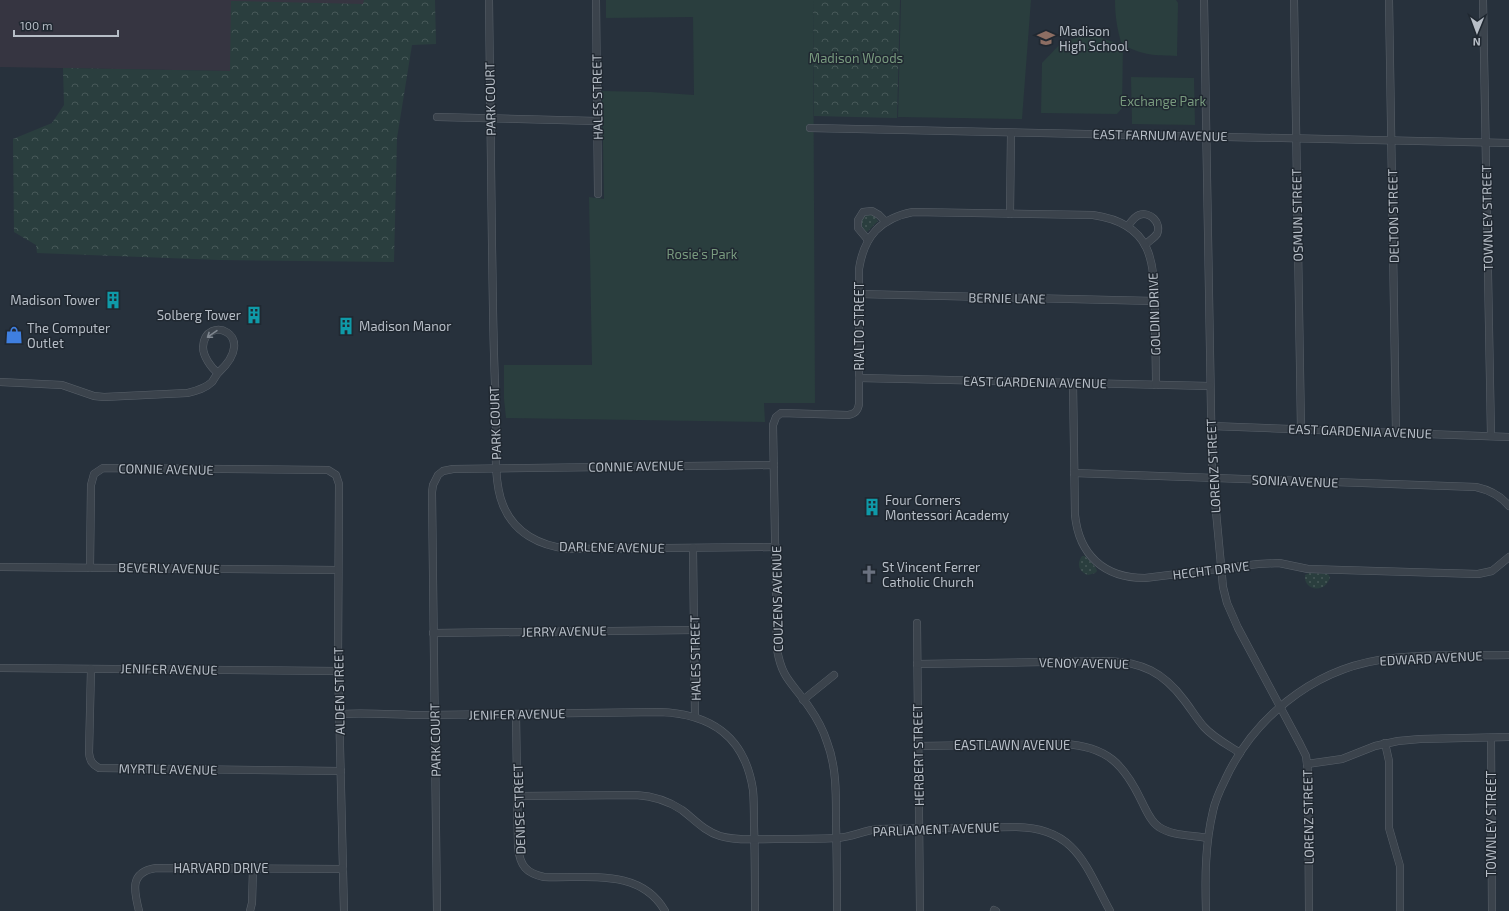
<svg xmlns="http://www.w3.org/2000/svg" width="1509" height="911" viewBox="0 0 1509 911" font-family="'Exo 2',sans-serif">
  <style>
    .medical { fill: #363541 }
    .grass { fill: url(#grass-dots) }
    .forest { fill: url(#forest-crowns) }
    .green { fill: #2a3e3e }
    .lines { fill: none; stroke-linecap: round; stroke-linejoin: round }
    .street-casing { stroke: #59616a; stroke-width: 8 }
    .street { stroke: #3b434c; stroke-width: 7 }
    .oneway { stroke: #7f8790 }
    .labels { text-anchor: middle; dominant-baseline: central; stroke-width: 3; stroke-linejoin: round; paint-order: stroke }
    .poi-label { font-size: 13px; fill: #b7bec7; stroke: #202831; text-anchor: start }
    .park-label { font-size: 13px; fill: #789a7e; stroke: #202831 }
    .street-label { font-size: 13px; fill: #b7bec7; stroke: #202831 }
  </style>
  <defs>
    <pattern id="grass-dots" width="8" height="8" patternUnits="userSpaceOnUse"><rect width="8" height="8" fill="#2a3e3e"/><path d="M2 2h.1M6 6h.1" fill="none" stroke="#475858" stroke-width="1.8" stroke-linecap="round"/></pattern>
    <pattern id="forest-crowns" width="20" height="18" patternUnits="userSpaceOnUse"><rect width="20" height="18" fill="#2a3e3e"/><path d="M2 6a3 3 0 1 1 6 0M12 15a3 3 0 1 1 6 0" fill="none" stroke="#475858"/></pattern>
  </defs>
  <rect width="100%" height="100%" fill="#27313c"/>
  <polygon class="medical" points="0,0 364,0 364,4 230,71 0,67"/>
  <g class="grass">
    <polygon points="869,214 874,216 878,221 867,232 861,226 862,218"/>
    <path d="M1082 556H1085L1096 568 1097 571 1095 573 1088 575C1079 572 1076 564 1082 556Z"/>
    <path d="M1309 573 1328 574 1330 577C1326 594 1303 591 1305 575Z"/>
  </g>
  <g class="forest">
    <polygon points="364,0 435,0 436,44 412,45 397,138 394,262 220,260 37,253 36,245 14,232 13,139 52,123 64,105 63,68 230,71 231,1 363,4"/>
    <polygon points="813,0 900,0 897,118 814,116"/>
  </g>
  <g class="green">
    <polygon points="606,0 813,0 815,403 764,403 765,422 506,418 504,399 504,365 592,365 589,197 604,199 602,91 651,92 694,95 693,17 606,18"/>
    <polygon points="901,0 1031,0 1022,119 898,117"/>
    <path d="M1115 0H1176L1178 3 1177 56C1154 55 1145 56 1123 45L1122 108 1117 114 1041 113 1042 63 1062 42 1090 34 1122 45C1117 29 1115 16 1115 0Z"/>
    <polygon points="1131,77 1194,78 1195,125 1132,124"/>
  </g>
  <g class="lines">
    <g class="street-casing">
      <g id="street">
        <path d="M489 0C490 82 491 163 492 245 493 299 493 352 496 405 497 434 492 479 503 505 514 533 540 546 569 549L776 547"/>
        <polyline points="596,0 598,194"/>
        <polyline points="1204,0 1212,468 1223,587 1227,603 1238,628 1300,744 1306,756 1308,772 1309,911"/>
        <polyline points="1294,0 1301,429"/>
        <polyline points="1389,0 1396,433"/>
        <polyline points="1483,0 1491,436"/>
        <polyline points="437,117 597,121"/>
        <polyline points="810,128 1509,143"/>
        <polyline points="1010,214 1011,133"/>
        <path d="M1128 226C1131 222 1134 217 1139 215 1150 211 1162 223 1157 234 1154 238 1149 241 1145 245"/>
        <polyline points="868,240 858,228 858,220 863,212 872,211 879,215 886,222"/>
        <polyline points="859,294 1155,301"/>
        <polyline points="859,378 1210,386"/>
        <path d="M0 382 62 385 94 396 104 397 187 393C195 391 205 389 212 382 214 379 216 375 219 372 260 334 205 313 203 347 203 356 211 368 218 373"/>
        <path d="M1073 383 1075 515C1079 555 1104 578 1145 578L1258 564 1279 563 1308 569 1478 574 1492 571 1509 557"/>
        <polyline points="1211,426 1509,437"/>
        <path d="M1074 473 1476 487C1490 490 1500 495 1509 506"/>
        <polyline points="693,548 695,716"/>
        <polyline points="0,567 338,570"/>
        <polyline points="90,568 91,485 94,474 103,468 328,470 336,475 339,484 338,663 344,911"/>
        <polyline points="917,623 920,911"/>
        <polyline points="433,633 695,630"/>
        <path d="M917 664 1107 661C1142 662 1163 672 1184 700 1191 709 1197 719 1204 727 1214 738 1228 745 1240 753"/>
        <polyline points="0,668 338,671"/>
        <path d="M91 669 89 753C90 761 92 764 99 768L341 771"/>
        <polyline points="803,700 834,675"/>
        <path d="M339 714C368 712 397 715 426 715L660 712C712 714 745 737 753 790 754 801 754 814 754 826 755 854 755 883 755 911"/>
        <path d="M516 714 518 847C520 866 526 873 544 877 586 879 640 867 665 911"/>
        <polyline points="1491,738 1492,911"/>
        <polyline points="1385,743 1389,761 1389,828 1400,866 1400,911"/>
        <path d="M918 746 1063 744C1107 746 1124 764 1142 802 1146 810 1151 822 1159 827 1172 836 1192 835 1207 838"/>
        <polyline points="1307,764 1342,759 1375,746 1398,741 1420,739 1509,737"/>
        <path d="M517 796 636 795C653 796 667 800 682 810 694 819 704 831 720 836 737 841 757 839 775 839 796 839 816 839 837 838 851 837 863 831 877 829L1016 827C1076 828 1085 865 1110 911"/>
        <polyline points="994,910 996,911"/>
        <path d="M139 911C134 891 129 872 156 868L343 869"/>
        <polyline points="250,911 252,903 253,869"/>
        <polyline points="437,911 432,492 433,485 438,475 443,471 453,469 774,465"/>
        <path d="M837 911C837 883 837 854 836 826 836 797 837 768 827 742 823 729 816 717 809 707 793 683 782 680 777 649L773 425 776 417 781 413 848 415C855 414 858 411 859 404V269C864 236 881 218 913 212L1093 215C1155 224 1154 263 1155 315 1155 338 1156 361 1156 385"/>
        <path d="M1206 911C1205 877 1205 845 1213 811 1215 801 1220 790 1225 780 1253 719 1311 671 1379 660 1421 653 1466 656 1509 655"/>
      </g>
    </g>
    <use href="#street" class="street"/>
  </g>
  <defs><path id="oneway-shaft" d="M-6 0H5M1.5-3L5.5 0L1.5 3" fill="none" stroke-width="1.6" stroke-linecap="round" stroke-linejoin="round"/></defs>
  <use class="oneway" href="#oneway-shaft" transform="translate(212 334) rotate(145)"/>
  <defs>
    <g id="school-bare" transform="scale(1.38)"><path d="M0-5L7-2L0 1L-7-2ZM-4 1L0 2.5L4 1V4Q0 6-4 4Z" fill="#8d6e63" stroke="#202831" stroke-width="2.5" paint-order="stroke"/></g>
    <g id="building-bare" transform="scale(1.38)"><path d="M-4-6H4V6H1V3H-1V6H-4ZM-2.5-4.3h1.7v1.8h-1.7ZM.8-4.3h1.7v1.8H.8ZM-2.5-1h1.7V.8h-1.7ZM.8-1h1.7V.8H.8Z" fill="#0f9aa8" stroke="#202831" stroke-width="2.5" paint-order="stroke"/></g>
    <g id="shop-bare" transform="scale(1.38)"><path d="M-5-2.5h2.3a2.7 3.5 0 0 1 5.4 0H5L5.5 6h-11ZM-1.5-2.5h3a1.5 2.3 0 0 0-3 0Z" fill="#3f7fe0" stroke="#202831" stroke-width="2.5" paint-order="stroke"/></g>
    <g id="church-bare" transform="scale(1.38)"><path d="M-1.2-6h2.4v3.5h3.3v2.4h-3.3V6h-2.4V-.1h-3.3v-2.4h3.3Z" fill="#6b7280" stroke="#202831" stroke-width="2.5" paint-order="stroke"/></g>
  </defs>
  <g fill-rule="evenodd">
    <use href="#school-bare" x="1046" y="38"/>
    <use href="#building-bare" x="113" y="300"/>
    <use href="#building-bare" x="254" y="315"/>
    <use href="#building-bare" x="346" y="326"/>
    <use href="#shop-bare" x="14" y="335"/>
    <use href="#building-bare" x="872" y="507"/>
    <use href="#church-bare" x="869" y="574"/>
  </g>
  <g class="labels">
    <g class="poi-label">
      <text x="1059" y="31">Madison<tspan x="1059" dy="15">High School</tspan></text>
      <text x="100" y="300" text-anchor="end">Madison Tower</text>
      <text x="241" y="315" text-anchor="end">Solberg Tower</text>
      <text x="359" y="326">Madison Manor</text>
      <text x="27" y="328">The Computer<tspan x="27" dy="15">Outlet</tspan></text>
      <text x="885" y="500">Four Corners<tspan x="885" dy="15">Montessori Academy</tspan></text>
      <text x="882" y="567">St Vincent Ferrer<tspan x="882" dy="15">Catholic Church</tspan></text>
    </g>
    <g class="park-label">
      <text x="856" y="58">Madison Woods</text>
      <text x="1163" y="101">Exchange Park</text>
      <text x="702" y="254">Rosie's Park</text>
    </g>
    <g class="street-label">
      <text transform="translate(597 97) rotate(-91)">HALES STREET</text>
      <text transform="translate(490 99) rotate(-91)">PARK COURT</text>
      <text transform="translate(1160 135) rotate(1)">EAST FARNUM AVENUE</text>
      <text transform="translate(1297 215) rotate(-91)">OSMUN STREET</text>
      <text transform="translate(1393 216) rotate(-91)">DELTON STREET</text>
      <text transform="translate(1487 218) rotate(-91)">TOWNLEY STREET</text>
      <text transform="translate(1007 298) rotate(1)">BERNIE LANE</text>
      <text transform="translate(1154 314) rotate(-92)">GOLDIN DRIVE</text>
      <text transform="translate(859 326) rotate(-90)">RIALTO STREET</text>
      <text transform="translate(1035 382) rotate(1)">EAST GARDENIA AVENUE</text>
      <text transform="translate(495 423) rotate(-92)">PARK COURT</text>
      <text transform="translate(1360 431) rotate(2)">EAST GARDENIA AVENUE</text>
      <text transform="translate(636 466) rotate(-1)">CONNIE AVENUE</text>
      <text transform="translate(1213 466) rotate(-93)">LORENZ STREET</text>
      <text transform="translate(166 469) rotate(1)">CONNIE AVENUE</text>
      <text transform="translate(1295 481) rotate(2)">SONIA AVENUE</text>
      <text transform="translate(612 547) rotate(1)">DARLENE AVENUE</text>
      <text transform="translate(169 568) rotate(1)">BEVERLY AVENUE</text>
      <text transform="translate(1211 570) rotate(-7)">HECHT DRIVE</text>
      <text transform="translate(777 599) rotate(-91)">COUZENS AVENUE</text>
      <text transform="translate(564 631) rotate(-1)">JERRY AVENUE</text>
      <text transform="translate(695 658) rotate(-91)">HALES STREET</text>
      <text transform="translate(1431 658) rotate(-3)">EDWARD AVENUE</text>
      <text transform="translate(1084 663) rotate(1)">VENOY AVENUE</text>
      <text transform="translate(169 669) rotate(1)">JENIFER AVENUE</text>
      <text transform="translate(339 691) rotate(-91)">ALDEN STREET</text>
      <text transform="translate(517 714) rotate(-1)">JENIFER AVENUE</text>
      <text transform="translate(435 740) rotate(-91)">PARK COURT</text>
      <text x="1012" y="745">EASTLAWN AVENUE</text>
      <text transform="translate(918 755) rotate(-91)">HERBERT STREET</text>
      <text transform="translate(168 769) rotate(1)">MYRTLE AVENUE</text>
      <text transform="translate(519 809) rotate(-92)">DENISE STREET</text>
      <text transform="translate(1308 817) rotate(-91)">LORENZ STREET</text>
      <text transform="translate(1491 824) rotate(-90)">TOWNLEY STREET</text>
      <text transform="translate(936 829) rotate(-2)">PARLIAMENT AVENUE</text>
      <text x="221" y="868">HARVARD DRIVE</text>
    </g>
  </g>
  <g transform="translate(1477 32) rotate(181)" stroke="#202831" stroke-width="3" paint-order="stroke">
  <path d="M0-3L7 15L0 10L-7 15Z" fill="#b7bec7"/>
  <text y="-6" font-size="11" font-weight="bold" text-anchor="middle" fill="#b7bec7">N</text>
  </g>
  <path d="M14 30v6h104v-6" fill="none" stroke="#b7bec7" stroke-width="2"/>
  <text x="20" y="30" font-size="12" fill="#b7bec7" stroke="#202831" stroke-width="3" paint-order="stroke">100 m</text>
</svg>
